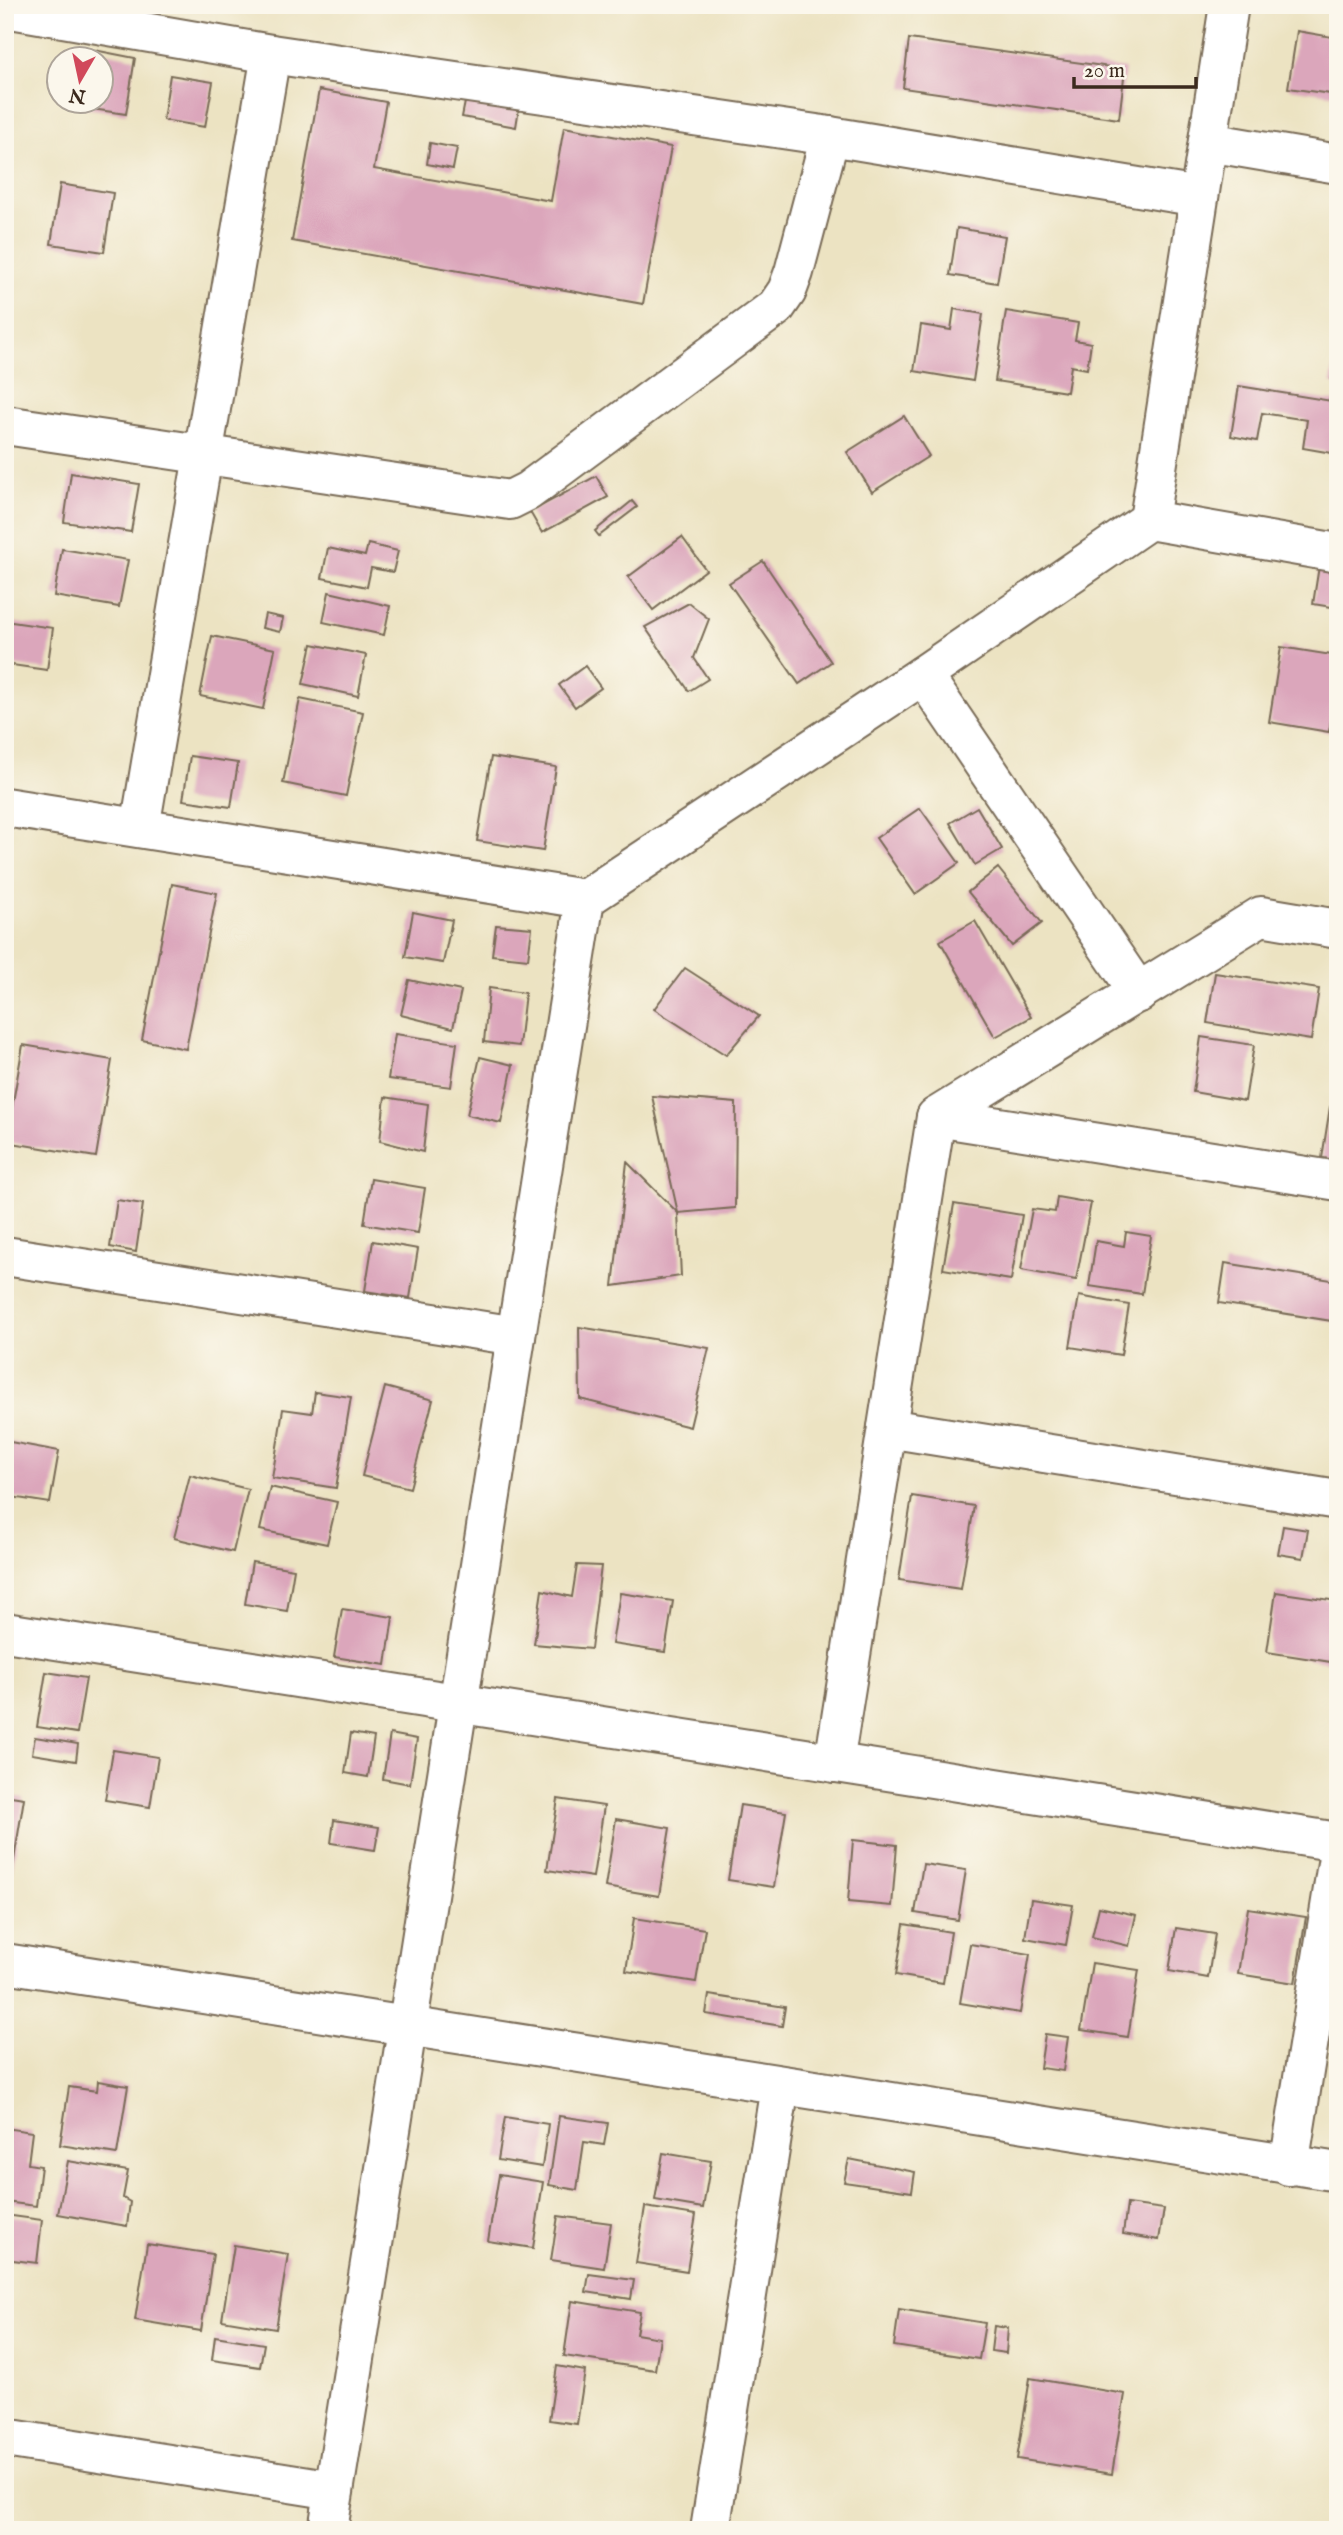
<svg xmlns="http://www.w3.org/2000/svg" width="1343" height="2535" viewBox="0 0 1343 2535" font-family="'IM FELL English',serif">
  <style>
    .building { fill: #dba6bb }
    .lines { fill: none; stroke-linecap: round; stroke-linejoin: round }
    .minor-casing { stroke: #796b57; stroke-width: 42 }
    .minor { stroke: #fff; stroke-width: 38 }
  </style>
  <rect width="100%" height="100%" fill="#fbf7ec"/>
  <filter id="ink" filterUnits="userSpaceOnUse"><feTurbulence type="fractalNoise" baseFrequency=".0143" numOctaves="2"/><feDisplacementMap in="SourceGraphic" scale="14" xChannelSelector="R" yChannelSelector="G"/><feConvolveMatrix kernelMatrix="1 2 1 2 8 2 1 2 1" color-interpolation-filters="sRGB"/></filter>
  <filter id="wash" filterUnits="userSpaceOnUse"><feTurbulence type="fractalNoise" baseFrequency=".00686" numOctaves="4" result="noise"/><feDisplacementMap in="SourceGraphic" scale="28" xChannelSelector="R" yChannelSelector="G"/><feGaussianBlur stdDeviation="1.57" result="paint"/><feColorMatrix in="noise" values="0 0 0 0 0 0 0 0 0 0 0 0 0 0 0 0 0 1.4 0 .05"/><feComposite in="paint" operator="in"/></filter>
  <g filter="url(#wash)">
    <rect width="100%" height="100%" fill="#ece3c2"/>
    <g id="blocks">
      <g class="building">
        <polygon points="1297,31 1338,38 1338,95 1288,88"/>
        <polygon points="909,39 1125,69 1119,119 903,88"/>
        <polygon points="94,50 135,58 126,114 85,108 86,102 102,102 102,60 92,60"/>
        <polygon points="170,75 213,82 205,127 163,120"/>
        <polygon points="319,90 386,102 374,169 551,201 564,127 671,147 643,304 292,241"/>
        <polygon points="467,92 520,102 516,127 462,117"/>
        <polygon points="430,143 457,148 453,169 427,164"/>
        <polygon points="60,184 113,193 104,252 51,244"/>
        <polygon points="957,228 1005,236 997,283 950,275"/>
        <polygon points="954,309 983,314 973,381 914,371 921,325 951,330"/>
        <polygon points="1006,311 1078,323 1075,340 1091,343 1087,369 1071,366 1067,392 995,381"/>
        <polygon points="1336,351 1338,351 1338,385 1331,383"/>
        <polygon points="1239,386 1338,402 1332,453 1303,448 1307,420 1262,413 1257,441 1231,436"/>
        <polygon points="904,416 929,456 872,492 847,452"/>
        <polygon points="1336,443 1338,443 1338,468 1332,468"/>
        <polygon points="71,473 139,484 131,532 64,522"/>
        <polygon points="596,476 608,497 542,533 530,512"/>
        <polygon points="632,501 637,507 599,536 595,531"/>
        <polygon points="682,537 706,570 653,610 628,577"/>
        <polygon points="368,544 398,551 393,572 371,568 367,587 322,578 328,548 365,556"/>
        <polygon points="62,549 128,560 119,607 54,596"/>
        <polygon points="763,561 831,662 799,684 729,583"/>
        <polygon points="1319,566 1338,569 1338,608 1313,604"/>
        <polygon points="329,592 390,606 384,635 323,622"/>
        <polygon points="689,603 709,619 694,658 708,679 689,691 645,627"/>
        <polygon points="265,614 283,618 280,632 262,628"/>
        <polygon points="5,621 53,628 47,670 5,664"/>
        <polygon points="212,636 275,649 263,709 200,696"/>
        <polygon points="312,644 366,655 358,696 303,684"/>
        <polygon points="1281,647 1338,656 1338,678 1329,732 1269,722"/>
        <polygon points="585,666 601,688 575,707 559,685"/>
        <polygon points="300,699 363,712 346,796 283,783"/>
        <polygon points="190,756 238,763 231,807 183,800"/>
        <polygon points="491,757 556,767 543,851 477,841"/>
        <polygon points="977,807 1002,849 975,865 950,823"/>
        <polygon points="920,808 959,863 915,894 876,838"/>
        <polygon points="998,868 1042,923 1012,946 968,892"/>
        <polygon points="172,884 217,893 186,1049 142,1040"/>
        <polygon points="413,912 452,920 443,963 405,957"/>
        <polygon points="975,921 1031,1017 995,1037 940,941"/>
        <polygon points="496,925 532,928 528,959 492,955"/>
        <polygon points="685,968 759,1016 726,1055 654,1009"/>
        <polygon points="1215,973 1319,989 1311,1040 1207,1023"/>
        <polygon points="409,980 461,991 453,1028 401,1015"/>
        <polygon points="489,988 525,993 519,1046 484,1042"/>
        <polygon points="1336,1016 1338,1016 1338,1040 1333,1040"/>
        <polygon points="395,1034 457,1043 451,1087 388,1079"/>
        <polygon points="1201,1037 1254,1045 1245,1101 1193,1092"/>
        <polygon points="23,1045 112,1060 96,1157 6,1142"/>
        <polygon points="480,1057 513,1065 501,1123 467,1115"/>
        <polygon points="652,1096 736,1103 735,1208 678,1213"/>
        <polygon points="385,1097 428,1104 423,1152 380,1141"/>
        <polygon points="1330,1107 1338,1109 1338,1160 1322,1158"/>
        <polygon points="627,1162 678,1213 681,1276 613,1286"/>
        <polygon points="371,1179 425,1188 418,1233 364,1224"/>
        <polygon points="1057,1197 1091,1203 1076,1280 1021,1270 1032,1209 1055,1212"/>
        <polygon points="117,1200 143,1204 136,1252 110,1247"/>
        <polygon points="954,1204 1022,1215 1011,1280 943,1269"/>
        <polygon points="1126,1232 1151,1236 1142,1294 1089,1286 1096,1241 1124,1246"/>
        <polygon points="373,1241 418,1249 410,1298 365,1291"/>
        <polygon points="1225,1263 1338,1281 1338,1322 1219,1303"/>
        <polygon points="1079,1296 1129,1305 1121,1355 1070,1347"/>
        <polygon points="579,1327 709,1348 690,1427 580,1399"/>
        <polygon points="385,1387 433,1400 410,1488 362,1476"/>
        <polygon points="315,1392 351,1397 336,1488 272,1478 283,1409 312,1413"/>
        <polygon points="5,1441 59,1451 50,1503 5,1496"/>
        <polygon points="190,1475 248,1489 233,1552 174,1538"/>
        <polygon points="270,1487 337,1502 327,1544 260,1530"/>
        <polygon points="912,1496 974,1506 961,1589 899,1580"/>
        <polygon points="1283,1526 1308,1530 1303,1558 1278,1554"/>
        <polygon points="252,1562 294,1569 287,1611 245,1604"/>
        <polygon points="577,1565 601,1566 591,1649 534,1644 542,1590 572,1597"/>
        <polygon points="1276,1592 1338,1601 1331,1662 1267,1652"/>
        <polygon points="620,1593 673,1601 665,1652 612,1644"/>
        <polygon points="342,1609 393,1617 386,1665 334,1657"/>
        <polygon points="46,1672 86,1678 77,1733 37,1727"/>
        <polygon points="351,1733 374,1737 368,1777 345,1773"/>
        <polygon points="390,1734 417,1739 410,1784 383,1779"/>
        <polygon points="35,1737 78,1744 76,1761 32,1754"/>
        <polygon points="113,1750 158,1757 150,1807 105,1800"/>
        <polygon points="5,1795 24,1798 12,1872 5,1871"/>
        <polygon points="558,1799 604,1806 593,1877 547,1870"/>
        <polygon points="740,1805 786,1812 774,1887 728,1880"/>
        <polygon points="616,1819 670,1828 659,1896 605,1887"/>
        <polygon points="334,1820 379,1827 375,1850 331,1843"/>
        <polygon points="853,1840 897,1845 892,1906 848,1902"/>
        <polygon points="923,1864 966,1870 958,1920 915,1913"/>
        <polygon points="1031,1899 1073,1905 1066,1945 1025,1938"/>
        <polygon points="1099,1907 1136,1915 1129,1946 1092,1937"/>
        <polygon points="1248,1908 1306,1917 1295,1983 1238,1974"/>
        <polygon points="634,1918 705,1929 696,1982 626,1971"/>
        <polygon points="904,1924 951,1932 943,1983 896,1975"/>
        <polygon points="1176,1928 1215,1934 1208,1978 1169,1971"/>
        <polygon points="970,1944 1030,1954 1020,2013 960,2003"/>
        <polygon points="1092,1963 1139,1970 1128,2037 1081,2030"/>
        <polygon points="709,1995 785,2007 782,2026 706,2014"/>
        <polygon points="1045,2034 1068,2037 1063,2071 1040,2068"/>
        <polygon points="98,2081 128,2086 117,2154 60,2145 69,2087 97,2091"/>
        <polygon points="559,2116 608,2123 604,2145 584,2142 577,2190 549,2185"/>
        <polygon points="505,2117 548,2124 542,2167 498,2160"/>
        <polygon points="5,2128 32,2132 28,2164 41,2166 36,2206 5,2202"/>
        <polygon points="663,2153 711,2161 703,2208 655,2200"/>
        <polygon points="849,2159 915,2172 912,2192 844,2182"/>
        <polygon points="68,2161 128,2171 123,2198 130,2202 127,2226 58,2214"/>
        <polygon points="499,2175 543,2182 533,2248 488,2241"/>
        <polygon points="1127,2204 1164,2209 1159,2240 1123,2234"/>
        <polygon points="645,2207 696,2215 687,2271 636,2263"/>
        <polygon points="5,2215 42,2220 37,2263 5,2259"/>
        <polygon points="558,2216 611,2223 604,2268 551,2260"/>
        <polygon points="147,2244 213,2254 201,2331 135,2320"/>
        <polygon points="234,2245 288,2254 276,2329 222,2320"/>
        <polygon points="589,2274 634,2280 631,2299 586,2292"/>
        <polygon points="572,2301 640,2312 636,2334 660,2338 655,2370 564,2356"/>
        <polygon points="899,2309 985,2323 979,2359 894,2346"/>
        <polygon points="994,2326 1008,2328 1006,2353 991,2351"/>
        <polygon points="215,2336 264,2344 260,2367 212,2360"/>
        <polygon points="557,2366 585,2371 577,2424 549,2420"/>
        <polygon points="1030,2378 1125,2394 1112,2474 1017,2459"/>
      </g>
    </g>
  </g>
  <g filter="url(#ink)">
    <use href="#blocks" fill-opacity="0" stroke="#796b57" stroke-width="2"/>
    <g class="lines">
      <g class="minor-casing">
        <g id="minor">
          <polyline points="5,8 271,54 830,136 1199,197"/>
          <polyline points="1208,142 1338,164"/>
          <polyline points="5,425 510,500 528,491 776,307 787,291 794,272 830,136"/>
          <polyline points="1149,520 1229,5"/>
          <polyline points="923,675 1139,993"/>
          <polyline points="5,807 585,899 923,675 1149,520 1338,553"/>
          <polyline points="140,828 271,54"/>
          <polyline points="936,1117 1338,1181"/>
          <polyline points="5,1256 516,1336"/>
          <polyline points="887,1428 1338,1500"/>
          <polyline points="5,1632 1338,1842"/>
          <polyline points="834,1763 936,1117 1261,916 1338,929"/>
          <polyline points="5,1963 1338,2172"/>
          <polyline points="1289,2166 1338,1857"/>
          <polyline points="5,2438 334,2490"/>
          <polyline points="328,2530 585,899"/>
          <polyline points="710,2530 780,2086"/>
        </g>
      </g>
      <use href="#minor" class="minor"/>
    </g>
  </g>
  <rect width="1343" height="2535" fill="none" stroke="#fbf7ec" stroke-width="28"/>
  <g transform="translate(80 80) rotate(189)"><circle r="33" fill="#fbf7ec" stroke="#aea59a" stroke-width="2"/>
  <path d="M0-5L12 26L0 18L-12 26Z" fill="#d1495b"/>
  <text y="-10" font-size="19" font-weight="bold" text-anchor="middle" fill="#3b2a1e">N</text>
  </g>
  <path d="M1074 77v10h122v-10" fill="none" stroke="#3b2a1e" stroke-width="3.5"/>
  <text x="1084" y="77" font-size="21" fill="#3b2a1e" stroke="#fbf7ec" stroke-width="5" paint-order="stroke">20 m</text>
</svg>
